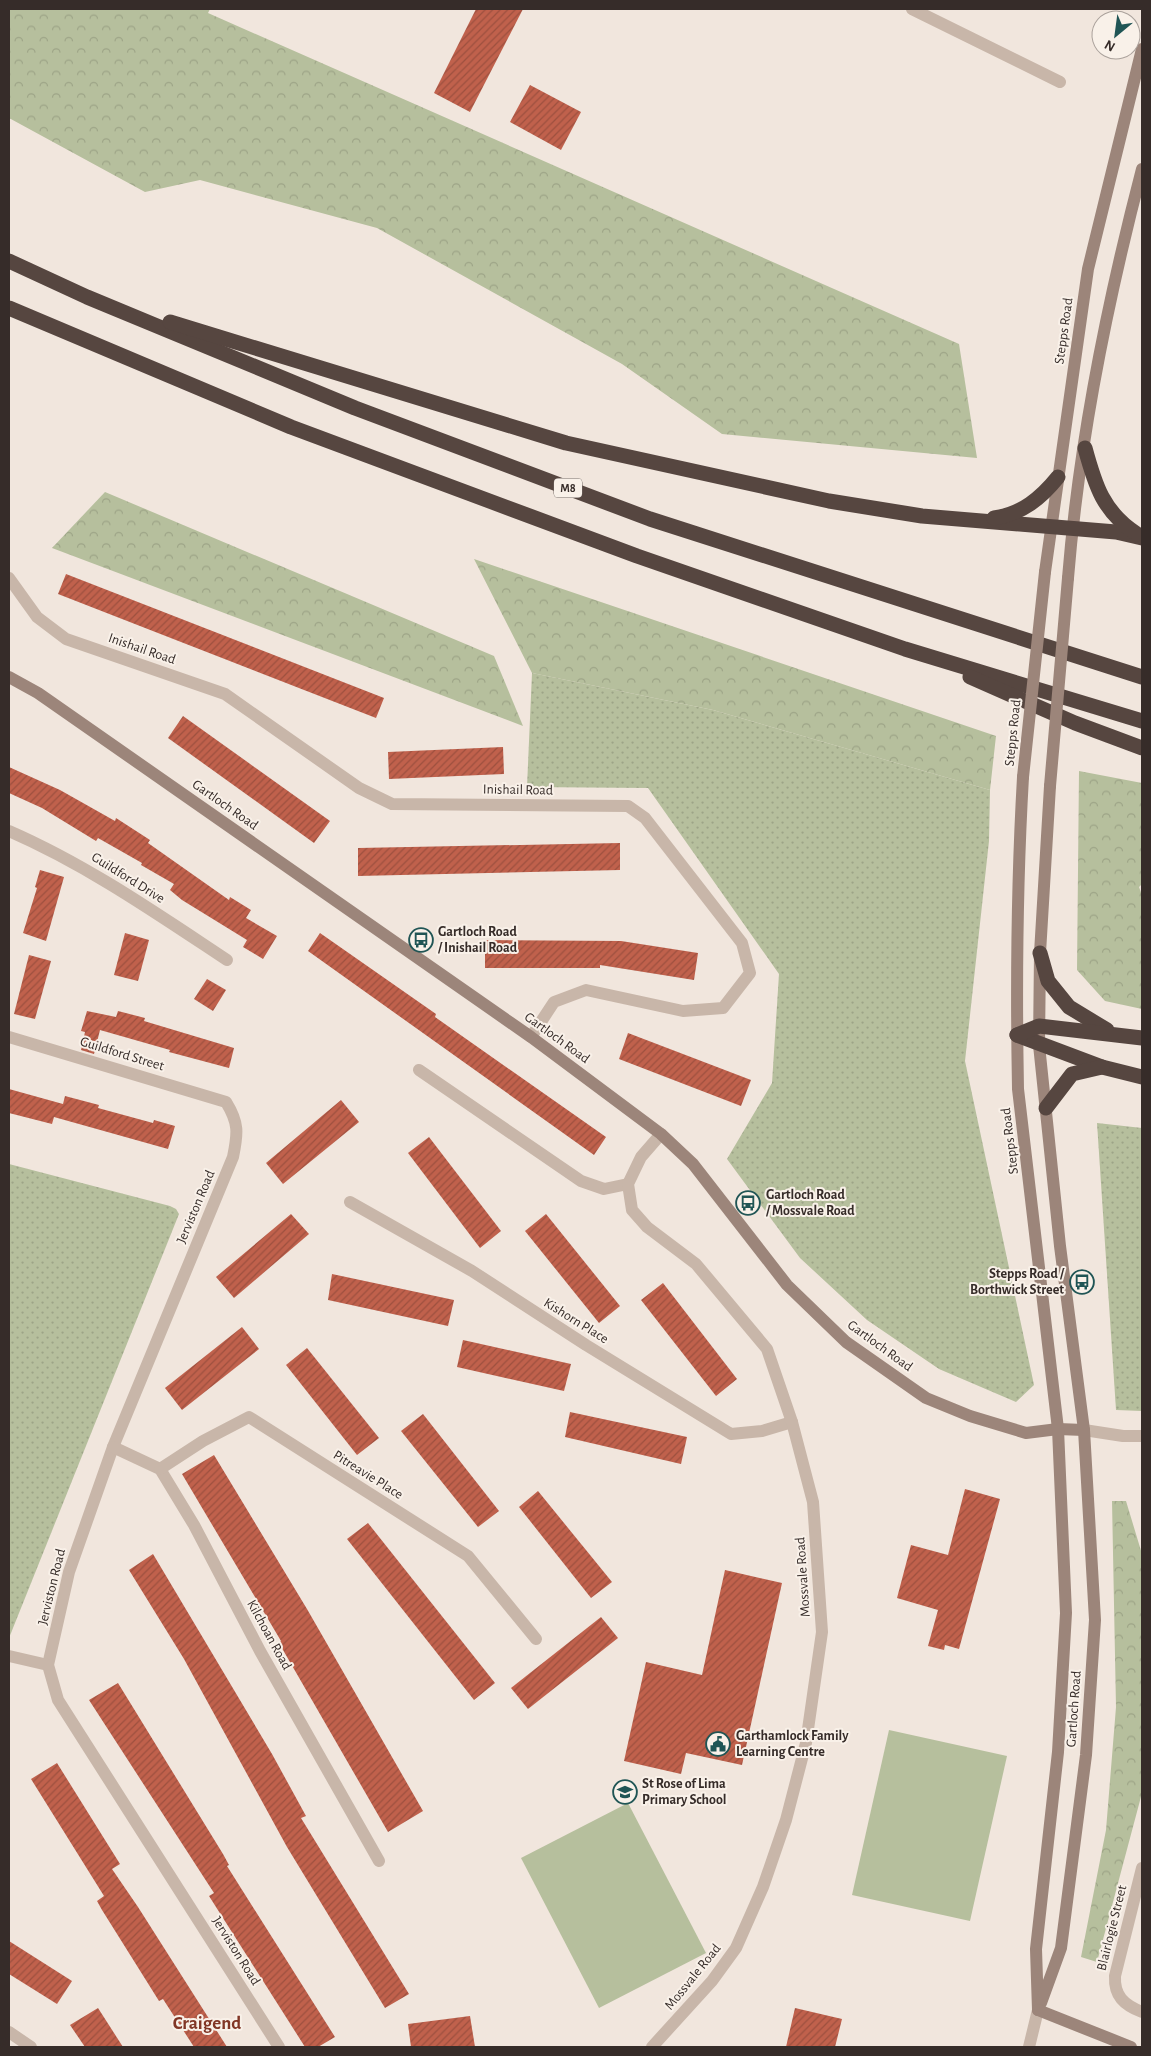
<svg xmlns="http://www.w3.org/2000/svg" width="1151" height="2056" viewBox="0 0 1151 2056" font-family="'Alegreya Sans',sans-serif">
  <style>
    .grass { fill: url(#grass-dots) }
    .forest { fill: url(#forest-crowns) }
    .garden { fill: #b6bf9d }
    .building { fill: url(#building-hatch) }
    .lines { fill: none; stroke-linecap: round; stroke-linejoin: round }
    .minor { stroke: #c8b6a9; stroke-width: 12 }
    .tertiary { stroke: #c8b6a9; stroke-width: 12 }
    .secondary { stroke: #9c857a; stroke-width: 12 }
    .motorway { stroke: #564640; stroke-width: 15 }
    .secondary-bridge { stroke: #9c857a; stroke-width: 12 }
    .labels { text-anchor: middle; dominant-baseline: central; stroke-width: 4; stroke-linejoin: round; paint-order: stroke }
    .shield { fill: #f9f1e9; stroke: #706763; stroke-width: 1 }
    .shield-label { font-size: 12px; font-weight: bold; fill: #362c29 }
    .street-label { font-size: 14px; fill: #362c29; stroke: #f9f1e9 }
    .poi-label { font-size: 14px; font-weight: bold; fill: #362c29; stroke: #f9f1e9; text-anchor: start }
    .district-label { font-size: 19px; font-weight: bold; fill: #813626; stroke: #f9f1e9 }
  </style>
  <defs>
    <pattern id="grass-dots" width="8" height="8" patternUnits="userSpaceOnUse" patternTransform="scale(1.25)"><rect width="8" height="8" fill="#b6bf9d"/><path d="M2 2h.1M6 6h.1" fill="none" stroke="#9da487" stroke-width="1.8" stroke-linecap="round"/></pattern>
    <pattern id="forest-crowns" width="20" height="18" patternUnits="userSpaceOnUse" patternTransform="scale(1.25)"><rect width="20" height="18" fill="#b6bf9d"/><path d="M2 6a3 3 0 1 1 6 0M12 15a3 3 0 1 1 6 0" fill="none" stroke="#9da487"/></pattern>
    <pattern id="building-hatch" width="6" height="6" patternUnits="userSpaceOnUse" patternTransform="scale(1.25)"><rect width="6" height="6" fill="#c0614c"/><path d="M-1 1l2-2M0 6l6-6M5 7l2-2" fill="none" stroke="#9d503f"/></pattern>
  </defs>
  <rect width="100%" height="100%" fill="#f1e6dd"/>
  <g class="grass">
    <polygon points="532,673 713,710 990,790 989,841 965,1061 1034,1385 1016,1402 939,1369 867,1320 800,1258 727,1159 772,1083 779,974 648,788 527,787"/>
    <polygon points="1097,1123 1142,1128 1142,1411 1116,1410"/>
    <polygon points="9,1164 170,1206 176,1209 179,1214 9,1638"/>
  </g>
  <g class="forest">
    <polygon points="9,9 210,9 208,13 959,344 977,458 722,434 622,364 377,228 200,180 145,192 9,118"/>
    <polygon points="105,492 494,656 523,726 52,548"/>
    <polygon points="474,559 996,736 990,790 713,710 532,673"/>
    <polygon points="1079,771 1142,783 1142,884 1139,887 1142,895 1142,1009 1105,1001 1077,970"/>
    <polygon points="1112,1501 1126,1501 1142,1554 1142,1793 1097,1962 1081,1957 1106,1830 1116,1707"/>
  </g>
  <g class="garden">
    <polygon points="889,1730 1007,1756 970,1921 852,1895"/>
    <polygon points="628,1803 706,1953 599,2008 521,1858"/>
  </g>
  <g class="building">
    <polygon points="476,9 523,9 470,112 434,93"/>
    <polygon points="530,85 581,112 561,150 510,122"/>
    <polygon points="66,574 384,698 376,718 58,594"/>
    <polygon points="183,716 330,821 314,843 168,738"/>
    <polygon points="503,747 504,774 389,779 388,752"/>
    <polygon points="9,767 60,790 115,821 116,818 150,840 148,843 229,900 230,897 251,910 246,918 277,936 263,959 243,947 247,940 182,900 170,890 174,884 141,865 142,863 98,838 96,841 42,808 9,793"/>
    <polygon points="620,843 620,870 358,876 358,848"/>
    <polygon points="40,870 64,877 46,941 23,933 37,888 35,887"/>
    <polygon points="125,933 149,940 138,981 114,975"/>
    <polygon points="320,933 436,1014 435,1017 606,1137 594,1155 308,951"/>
    <polygon points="485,940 621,941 698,953 694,980 600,965 600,968 485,968"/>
    <polygon points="29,955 51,961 35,1019 14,1014"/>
    <polygon points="207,979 226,990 213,1011 194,999"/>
    <polygon points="87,1011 116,1017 118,1011 145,1018 144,1021 234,1048 229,1068 169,1052 170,1050 100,1030 94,1054 81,1050 85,1032 81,1031"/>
    <polygon points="628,1033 751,1080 741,1106 619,1059"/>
    <polygon points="9,1089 63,1104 65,1096 99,1105 98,1108 153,1123 154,1120 175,1126 168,1149 54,1117 52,1124 9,1113"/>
    <polygon points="341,1100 359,1122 283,1184 266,1163"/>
    <polygon points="429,1137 501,1231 480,1248 408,1153"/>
    <polygon points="291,1214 309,1234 234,1298 216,1277"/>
    <polygon points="546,1214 620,1306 599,1323 525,1231"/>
    <polygon points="332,1274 454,1300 448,1326 328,1300"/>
    <polygon points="663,1283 737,1379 716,1396 641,1300"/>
    <polygon points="242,1327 259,1349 182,1410 165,1388"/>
    <polygon points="463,1340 571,1364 564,1391 457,1367"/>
    <polygon points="307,1348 379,1438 357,1455 286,1365"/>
    <polygon points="570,1412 687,1437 681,1464 565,1437"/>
    <polygon points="423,1414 499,1511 478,1527 401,1431"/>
    <polygon points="214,1455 307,1609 423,1811 388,1832 279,1643 281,1641 182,1474"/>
    <polygon points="965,1489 1000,1499 959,1649 945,1645 944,1650 928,1646 938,1610 897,1598 911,1545 948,1555"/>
    <polygon points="538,1491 612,1582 591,1598 519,1507"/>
    <polygon points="368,1523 495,1683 474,1700 347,1539"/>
    <polygon points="153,1554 272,1754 306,1816 301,1818 409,1994 385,2008 287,1847 184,1659 129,1570"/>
    <polygon points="725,1570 782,1583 742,1765 686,1753 681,1774 624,1761 646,1662 702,1675"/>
    <polygon points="601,1617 618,1638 528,1709 511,1688"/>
    <polygon points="118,1683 223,1854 229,1865 227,1866 335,2037 318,2047 305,2047 209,1896 214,1893 89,1700"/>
    <polygon points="57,1763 120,1864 112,1869 138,1907 227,2047 194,2047 163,1999 159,2001 102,1910 97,1901 104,1896 31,1779"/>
    <polygon points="9,1941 72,1981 57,2004 9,1974"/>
    <polygon points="98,2008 123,2047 85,2047 70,2025"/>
    <polygon points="795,2008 842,2019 835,2047 786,2047"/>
    <polygon points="470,2016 475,2047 411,2047 408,2024"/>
  </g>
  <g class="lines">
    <g class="minor">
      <polyline points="912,9 1060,82"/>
      <polyline points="9,578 37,617 66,639 225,694 359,788 392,804 628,806 645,818 742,943 750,973 723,1008 683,1011 586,990 554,1002 531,1037"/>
      <path d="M9 831C87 865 156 913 227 960"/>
      <path d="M9 1037 226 1102C239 1123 238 1133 233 1157L113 1447 69 1572 48 1665 58 1700 279 2047"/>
      <polyline points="419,1070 581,1181 604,1189 628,1184"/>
      <polyline points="350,1202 472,1271 586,1345 731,1434 762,1431 792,1422"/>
      <polyline points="1084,1430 1123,1436 1142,1436"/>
      <polyline points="113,1447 160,1469 194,1525 260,1651 379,1861"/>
      <polyline points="160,1469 203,1441 249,1417 468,1556 536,1639"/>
      <polyline points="9,1656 48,1665"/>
      <path d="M1142 1868 1115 1976C1114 1996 1124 2005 1142 2012"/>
      <polyline points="9,2032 31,2047"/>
      <polyline points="652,2047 712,1981 736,1948 763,1887 786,1820 806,1743 822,1632 813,1502 792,1422 767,1349 696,1264 647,1227 632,1210 628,1184 641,1157 661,1134"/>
    </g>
    <polyline class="tertiary" points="1029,2047 1038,2010"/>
    <g class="secondary">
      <polyline points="1045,572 1088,269 1142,49"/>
      <path d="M1068 578C1079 441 1107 303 1142 169"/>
      <polyline points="9,677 38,693 531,1037 661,1134 693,1164 787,1285 846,1342 926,1398 970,1416 1026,1433 1058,1429 1084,1430"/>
      <path d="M1023 777C1017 881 1016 985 1018 1089L1058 1429 1066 1613 1058 1752 1036 1949 1038 2010"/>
      <polyline points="1041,2003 1061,1948 1086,1755 1095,1620 1084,1430 1060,1246 1039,1045 1040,953 1050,786"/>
      <polyline points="1038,2010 1131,2047"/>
    </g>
    <g class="motorway">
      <polyline points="9,261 87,297 355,408 650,519 1142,677"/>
      <polyline points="9,308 291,427 637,556 905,649 1142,721"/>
      <polyline points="170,322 566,443 829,501 922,516 1116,532 1142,538"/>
      <path d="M1085 448C1095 485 1103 512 1137 534"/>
      <path d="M994 518C1022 514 1041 498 1058 477"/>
      <polyline points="970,677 1075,723 1142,748"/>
      <polyline points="1040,953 1048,981 1069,1007 1107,1030"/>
      <polyline points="1017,1035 1102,1067 1142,1077"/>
      <polyline points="1017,1035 1039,1026 1142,1038"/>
      <polyline points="1046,1108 1072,1074 1102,1067"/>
    </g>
    <g class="secondary-bridge">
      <polyline points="1023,777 1045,572"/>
      <polyline points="1050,786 1068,578"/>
    </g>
  </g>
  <defs>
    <g id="bus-ring" transform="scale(1.25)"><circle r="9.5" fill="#f9f1e9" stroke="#205555" stroke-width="1.5"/><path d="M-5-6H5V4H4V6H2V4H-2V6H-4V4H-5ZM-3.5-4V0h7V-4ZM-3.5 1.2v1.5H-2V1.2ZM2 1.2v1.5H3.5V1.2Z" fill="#205555"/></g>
    <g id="civic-ring" transform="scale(1.25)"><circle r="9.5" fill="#f9f1e9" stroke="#205555" stroke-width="1.5"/><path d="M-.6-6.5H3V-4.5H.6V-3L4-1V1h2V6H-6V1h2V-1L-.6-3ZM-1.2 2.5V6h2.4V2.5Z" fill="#205555"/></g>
    <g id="school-ring" transform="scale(1.25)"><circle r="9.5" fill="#f9f1e9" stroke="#205555" stroke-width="1.5"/><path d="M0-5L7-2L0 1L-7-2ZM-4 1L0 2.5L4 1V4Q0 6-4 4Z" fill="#205555"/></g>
  </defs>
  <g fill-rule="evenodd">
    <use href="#bus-ring" x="421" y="940"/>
    <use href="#bus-ring" x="748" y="1203"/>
    <use href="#bus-ring" x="1082" y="1282"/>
    <use href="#civic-ring" x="718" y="1744"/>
    <use href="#school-ring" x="625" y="1792"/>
  </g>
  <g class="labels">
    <rect class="shield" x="554" y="478.5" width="28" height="19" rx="4"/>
    <g class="shield-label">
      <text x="568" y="488">M8</text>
    </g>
    <g class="street-label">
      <text transform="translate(1064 331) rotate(-82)">Stepps Road</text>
      <text transform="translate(142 649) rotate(19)">Inishail Road</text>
      <text transform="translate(1013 733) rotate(-84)">Stepps Road</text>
      <text transform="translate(518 790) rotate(1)">Inishail Road</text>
      <text transform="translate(225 805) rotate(35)">Gartloch Road</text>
      <text transform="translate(128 878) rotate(32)">Guildford Drive</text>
      <text transform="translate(557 1038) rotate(36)">Gartloch Road</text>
      <text transform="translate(122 1054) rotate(17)">Guildford Street</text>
      <text transform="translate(1010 1141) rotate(-97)">Stepps Road</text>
      <text transform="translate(196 1207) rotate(-67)">Jerviston Road</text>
      <text transform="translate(576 1321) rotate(32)">Kishorn Place</text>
      <text transform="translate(880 1346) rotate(36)">Gartloch Road</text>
      <text transform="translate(368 1475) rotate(32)">Pitreavie Place</text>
      <text transform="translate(803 1577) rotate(-94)">Mossvale Road</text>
      <text transform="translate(52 1587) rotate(-76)">Jerviston Road</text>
      <text transform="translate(269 1635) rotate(61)">Kilchoan Road</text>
      <text transform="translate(1074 1709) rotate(-86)">Gartloch Road</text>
      <text transform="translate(1112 1928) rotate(-76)">Blairlogie Street</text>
      <text transform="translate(236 1951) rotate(58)">Jerviston Road</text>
      <text transform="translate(693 1977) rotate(-51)">Mossvale Road</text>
    </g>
    <g class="poi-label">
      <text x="438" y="932">Gartloch Road<tspan x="438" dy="16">/ Inishail Road</tspan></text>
      <text x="766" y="1195">Gartloch Road<tspan x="766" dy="16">/ Mossvale Road</tspan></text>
      <text x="1064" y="1274" text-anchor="end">Stepps Road /<tspan x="1064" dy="16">Borthwick Street</tspan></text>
      <text x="736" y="1736">Garthamlock Family<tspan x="736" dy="16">Learning Centre</tspan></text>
      <text x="642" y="1784">St Rose of Lima<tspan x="642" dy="16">Primary School</tspan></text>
    </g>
    <g class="district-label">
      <text x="207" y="2023">Craigend</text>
    </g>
  </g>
  <rect width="1151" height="2056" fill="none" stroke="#362c29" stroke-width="20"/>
  <g transform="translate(1116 35) rotate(209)"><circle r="24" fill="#f9f1e9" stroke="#aba29c"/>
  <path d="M0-4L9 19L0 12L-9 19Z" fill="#205555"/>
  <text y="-8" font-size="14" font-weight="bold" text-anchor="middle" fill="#362c29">N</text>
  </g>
</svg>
